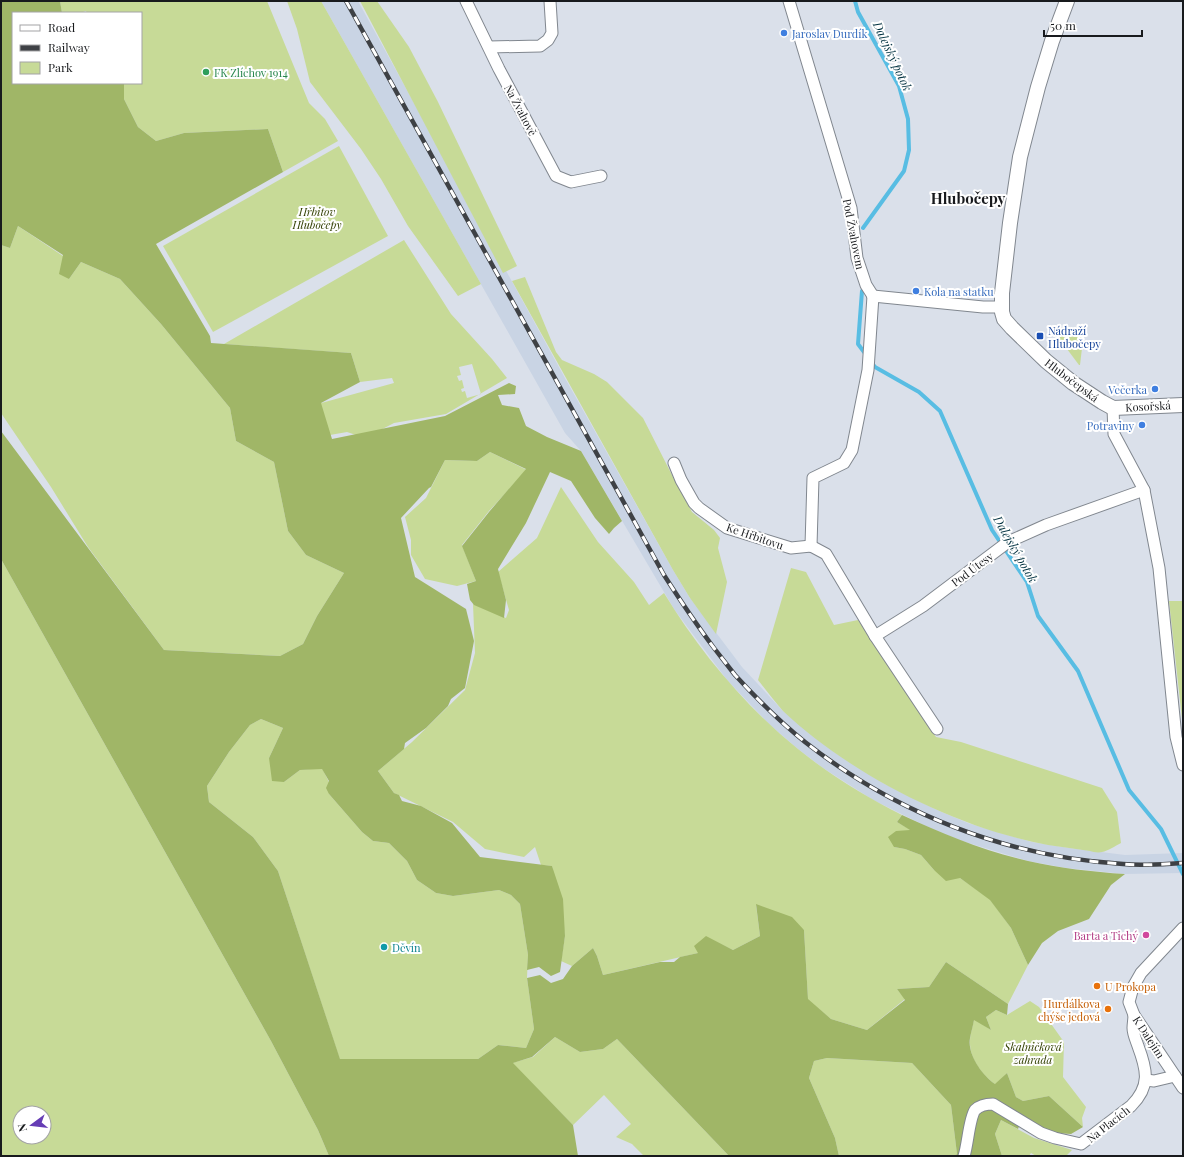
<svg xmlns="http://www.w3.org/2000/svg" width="1184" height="1157" viewBox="0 0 1184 1157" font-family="'Playfair Display',serif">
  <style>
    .built { fill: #c9d4e4 }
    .green { fill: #c7da97; fill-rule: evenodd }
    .forest { fill: #a0b667 }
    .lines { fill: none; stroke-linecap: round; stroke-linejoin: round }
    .stream { stroke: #58bde3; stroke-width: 4 }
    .minor-casing { stroke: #81878f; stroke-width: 13 }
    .tertiary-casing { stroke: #81878f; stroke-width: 16 }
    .minor { stroke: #fff; stroke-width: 11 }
    .tertiary { stroke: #fff; stroke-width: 14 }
    .rail-casing { stroke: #3e4145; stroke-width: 4.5 }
    .rail { stroke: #fff; stroke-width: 3; stroke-dasharray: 9; stroke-linecap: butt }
    .shop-dot { fill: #3f7fe0; stroke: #fff; stroke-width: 1.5 }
    .leisure-dot { fill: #2e9e5b; stroke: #fff; stroke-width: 1.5 }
    .transit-dot { fill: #1a4fb4; stroke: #fff; stroke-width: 1.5 }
    .hotel-dot { fill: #d1479c; stroke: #fff; stroke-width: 1.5 }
    .culture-dot { fill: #0f9aa8; stroke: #fff; stroke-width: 1.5 }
    .food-dot { fill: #e8710a; stroke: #fff; stroke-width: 1.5 }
    .labels { text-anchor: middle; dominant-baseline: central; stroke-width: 4; stroke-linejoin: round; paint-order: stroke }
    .shop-label { font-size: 11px; fill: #366cbe; stroke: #fff; text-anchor: start }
    .leisure-label { font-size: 11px; fill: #27864d; stroke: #fff; text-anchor: start }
    .street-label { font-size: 11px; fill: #181a1d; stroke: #fff }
    .park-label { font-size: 11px; font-style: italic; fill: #323f01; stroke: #fff }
    .transit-label { font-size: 11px; fill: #164399; stroke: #fff; text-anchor: start }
    .hotel-label { font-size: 11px; fill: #b23c85; stroke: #fff; text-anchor: end }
    .culture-label { font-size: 11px; fill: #0d838f; stroke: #fff; text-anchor: start }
    .food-label { font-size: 11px; fill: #c56008; stroke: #fff; text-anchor: start }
    .water-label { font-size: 12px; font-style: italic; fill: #023241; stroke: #fff }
    .district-label { font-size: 15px; font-weight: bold; fill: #181a1d; stroke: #fff }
  </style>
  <rect width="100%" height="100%" fill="#dae0ea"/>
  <polygon class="built" points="321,1 358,1 566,380 673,570 690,598 742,667 783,711 834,752 883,783 937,810 968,823 997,832 1032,842 1069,848 1125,855 1183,853 1183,873 1125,874 1066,868 1028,861 962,841 930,828 873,800 823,768 798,749 770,725 727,680 674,609 581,451 565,433"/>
  <g class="green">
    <polygon points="60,1 267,1 309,103 325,119 338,141 283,172 268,129 184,133 156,141 138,127 124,99 124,83 141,83 141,13 87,13 86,11 80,13 62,13"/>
    <polygon points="287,1 321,1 481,284 458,296 408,226 381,179 361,149 310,82 297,29"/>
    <polygon points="360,1 377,1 409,47 438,102 517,266 503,273"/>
    <polygon points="339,146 388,236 213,332 163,246"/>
    <polygon points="18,226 63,256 69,279 81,262 120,279 161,324 230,408 236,441 274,462 288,531 306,555 344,573 317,616 303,644 280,656 164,650 88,547 51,487 1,413 1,245 10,248"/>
    <path d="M404 240 451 314 492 359 507 378 446 414 394 423 365 438 347 432 330 435 285 413 394 383 392 378 360 382 351 353 224 344ZM472 364 481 394 467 398 465 391 462 392 461 389 464 388 462 380 459 381 457 376 461 375 459 367Z"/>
    <polygon points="525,277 556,352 562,360 594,374 607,382 643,418 673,477 692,512 714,530 720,538 718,548 727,582 716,634 690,598 673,570 512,281"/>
    <polygon points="1078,333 1082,337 1083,340 1080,365 1079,365 1058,337 1060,335"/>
    <polygon points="490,452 527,470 489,511 462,545 476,581 457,586 425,579 411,555 411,540 405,517 426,498 445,460 477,461"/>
    <path d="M561 487 598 542 634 582 649 605 664 593C699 651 745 706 798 749 830 775 866 797 902 815L897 822 911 830 894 847 905 849 921 855 934 870 960 878 990 899 1011 928 1028 965 1008 1004 946 962 929 987 897 989 905 999 867 1030 831 1019 808 1000 804 930 756 905 760 936 733 950 706 937 698 953 603 975 597 956 593 948 572 966 561 961 565 936 552 866 541 865 535 847 524 857 485 849 453 822 394 793 378 771 412 742 465 690 475 653 473 604 506 618 509 610 498 572 537 538Z"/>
    <path d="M1 559 271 1041 318 1130 329 1156H1ZM20 1113H44V1137H20Z"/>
    <path d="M791 568 806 572 834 625 858 620 936 737 961 742 1102 788 1117 812 1121 843C1115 846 1108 851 1102 852 1098 853 1093 852 1090 851 1076 849 1062 847 1048 845 956 828 851 775 783 711 774 701 766 690 758 680Z"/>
    <polygon points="1169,601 1182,601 1183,728"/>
    <polygon points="261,719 283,728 269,758 284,782 300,770 322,768 329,782 329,794 362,832 373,841 389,843 407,861 417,880 436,893 453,896 499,890 511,895 520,904 528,955 527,978 534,1029 526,1048 498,1045 478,1059 340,1060 278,871 253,837 209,802 207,786 229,752 250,725"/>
    <path d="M1030 1001 1039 1007 1064 1042 1063 1077 1086 1107 1082 1118 1083 1127 1049 1096 1023 1101 1016 1097 1007 1073 996 1085C982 1075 969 1058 970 1041 970 1034 973 1026 974 1019L991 1030 986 1017 996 1010 1007 1015Z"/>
    <polygon points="555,1037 580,1052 603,1049 617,1039 729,1156 644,1156 632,1144 616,1137 631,1124 604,1095 573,1125 512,1063 533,1057"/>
    <polygon points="827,1058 912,1063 951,1105 957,1154 955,1156 839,1156 835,1138 809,1078 814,1061"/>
    <polygon points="1001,1120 1034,1138 1072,1150 1066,1156 1036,1156 1031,1153 1029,1156 1002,1156 995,1134"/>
  </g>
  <g class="forest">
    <path d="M1 1H60L62 13H13V83H124V99L138 127 156 141 184 133 268 129 283 172 156 244 210 336 211 343 351 353 360 382 321 403 332 439 445 416 509 383 516 386 515 394 498 395 502 405 519 408 526 426 547 437 581 451 622 521 614 528 609 534 595 518 571 481 550 472 526 523 498 569 506 600 504 618 474 605 470 600 467 584 476 581 462 546 489 512 526 469 490 452 477 461 445 460 431 487 429 488 401 518 415 577 466 609 474 641 465 688 451 699 448 706 426 728 405 743 404 749 378 771 394 793 399 795 402 801 421 806 452 823 480 857 552 866 563 899 565 936 560 972 551 976 539 967 527 970 528 955 520 904 511 895 499 890 453 896 436 893 417 880 407 861 389 843 373 841 362 832 329 794 326 788 329 781 322 769 300 770 284 782 272 781 269 758 283 728 261 719 250 725 229 752 207 786 209 802 253 837 278 871 340 1059H478L498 1045 526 1048 534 1029 527 978 540 975 551 983 563 979 572 966 593 948 597 956 603 975 660 962H674L680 957 698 953 694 946 706 936 733 950 760 936 756 904 792 917 804 930 808 999 831 1019 867 1030 905 1000 897 989 929 987 946 962 1008 1004 1007 1015 996 1010 986 1017 991 1030 974 1020C973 1026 971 1032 970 1038 967 1055 983 1076 995 1084L1007 1073 1016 1097 1023 1101 1049 1096 1083 1127 1071 1134 1055 1133 1022 1119 1018 1129 1001 1120 995 1134 1002 1156H955L957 1154 951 1105 912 1063 827 1058 814 1061 809 1078 835 1138 839 1156H729L617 1039 603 1049 580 1052 555 1037 532 1057 513 1063 573 1125 578 1156H329L318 1130 271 1041 1 559V431L164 650 280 656 303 644 317 616 344 573 306 555 288 531 274 462 236 441 230 408 161 324 120 279 81 262 69 279 59 274 63 255 18 226 10 248 1 245Z"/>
    <path d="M902 815C943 834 984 851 1028 861 1060 868 1092 872 1125 874L1111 885 1089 919 1058 931 1042 943 1028 965 1011 928 990 900 960 878 946 881 934 870 921 855 905 849 894 847 888 837 896 831 910 830 897 822Z"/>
  </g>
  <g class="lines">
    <g class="stream">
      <polyline points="855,1 858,12 899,86 908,119 909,150 904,171 863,228"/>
      <polyline points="862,291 858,344 867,356"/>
      <polyline points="871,362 875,367 919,392 940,411 992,530 1027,582 1038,616 1078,671 1129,790 1161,829 1183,874"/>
    </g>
    <g class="minor-casing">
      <g id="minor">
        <polyline points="466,1 499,69 556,176 571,182 601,176"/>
        <polyline points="789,1 851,208 857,258 866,285 873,296"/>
        <polyline points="489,47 540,46 548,40 552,33 550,1"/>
        <polyline points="873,296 983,307 1001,307"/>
        <polyline points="1113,408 1114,434 1144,490 1159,568 1176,737 1183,765"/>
        <polyline points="674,463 681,480 694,503 699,508 727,528 791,548 811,546"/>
        <polyline points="811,546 813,478 844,463 852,450 868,370 873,296"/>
        <polyline points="811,546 826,554 875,636 937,729"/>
        <polyline points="875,636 923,606 1008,542 1046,525 1144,490"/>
        <polyline points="1183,928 1141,973 1133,987 1129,1002 1134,1015 1183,1088"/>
        <polyline points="1146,1080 1154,1081 1175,1076"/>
        <path d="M964 1156C968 1144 969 1119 975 1110 980 1105 986 1104 993 1104L1041 1133 1055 1138 1081 1144 1131 1106C1151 1086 1147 1070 1138 1046 1136 1040 1133 1034 1133 1028 1133 1024 1134 1019 1134 1015"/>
      </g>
    </g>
    <g class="tertiary-casing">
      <polyline id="tertiary" points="1067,1 1052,41 1038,87 1020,157 1010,223 1002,293 1002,312 1004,319 1012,328 1046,361 1073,383 1102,402 1113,408 1183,405"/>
    </g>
    <use href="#minor" class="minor"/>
    <use href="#tertiary" class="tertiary"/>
    <g class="rail-casing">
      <path id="rail" d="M346 1 664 575C680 600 696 624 714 648 721 657 728 666 735 675 757 699 780 722 805 742 897 814 1007 857 1123 864 1143 866 1163 864 1183 863"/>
    </g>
    <use href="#rail" class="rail"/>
  </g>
  <g class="shop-dot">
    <circle cx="784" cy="33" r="4"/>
    <circle cx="916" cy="291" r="4"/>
    <circle cx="1155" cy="389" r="4"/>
    <circle cx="1142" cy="425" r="4"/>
  </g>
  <circle class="leisure-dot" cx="206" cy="72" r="4"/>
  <rect class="transit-dot" x="1036" y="332" width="8" height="8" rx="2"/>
  <circle class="hotel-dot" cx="1146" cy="935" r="4"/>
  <circle class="culture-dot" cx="384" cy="947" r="4"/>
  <g class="food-dot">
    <circle cx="1097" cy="986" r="4"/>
    <circle cx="1108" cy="1009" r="4"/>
  </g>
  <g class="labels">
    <g class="shop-label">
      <text x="792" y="33">Jaroslav Durdík</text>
      <text x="924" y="291">Kola na statku</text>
      <text x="1147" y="389" text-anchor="end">Večerka</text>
      <text x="1134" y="425" text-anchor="end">Potraviny</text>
    </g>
    <g class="leisure-label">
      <text x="214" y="72">FK Zlíchov 1914</text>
    </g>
    <g class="street-label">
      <text transform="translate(521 110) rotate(62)">Na Žvahově</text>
      <text transform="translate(854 234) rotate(79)">Pod Žvahovem</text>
      <text transform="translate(1072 380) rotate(37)">Hlubočepská</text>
      <text transform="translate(1148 406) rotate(-3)">Kosořská</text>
      <text transform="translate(755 536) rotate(19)">Ke Hřbitovu</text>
      <text transform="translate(972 569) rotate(-37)">Pod Útesy</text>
      <text transform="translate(1149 1037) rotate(57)">K Dalejím</text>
      <text transform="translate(1108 1124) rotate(-38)">Na Placích</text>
    </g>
    <g class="park-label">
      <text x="317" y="211">Hřbitov<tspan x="317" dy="13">Hlubočepy</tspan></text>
      <text x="1033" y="1046">Skalničková<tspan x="1033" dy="13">zahrada</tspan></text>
    </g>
    <g class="transit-label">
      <text x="1048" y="330">Nádraží<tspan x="1048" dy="13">Hlubočepy</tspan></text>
    </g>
    <g class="hotel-label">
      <text x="1138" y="935">Barta a Tichý</text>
    </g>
    <g class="culture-label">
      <text x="392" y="947">Děvín</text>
    </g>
    <g class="food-label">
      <text x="1105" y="986">U Prokopa</text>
      <text x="1100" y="1003" text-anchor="end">Hurdálkova<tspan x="1100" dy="13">chýše jedová</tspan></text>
    </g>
    <g class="water-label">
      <text transform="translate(893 56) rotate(65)">Dalejský potok</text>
      <text transform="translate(1016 549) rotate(60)">Dalejský potok</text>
    </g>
    <g class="district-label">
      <text x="968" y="198">Hlubočepy</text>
    </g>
  </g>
  <rect width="1184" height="1157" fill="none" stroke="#181a1d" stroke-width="4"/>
  <rect x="12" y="12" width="130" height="72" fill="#ffffff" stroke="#a3a3a5"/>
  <rect x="20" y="25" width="20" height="6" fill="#ffffff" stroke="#a3a3a5"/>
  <text x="48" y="32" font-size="12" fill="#181a1d">Road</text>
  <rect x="20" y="45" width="20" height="6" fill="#3e4145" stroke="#a3a3a5"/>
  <text x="48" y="52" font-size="12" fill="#181a1d">Railway</text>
  <rect x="20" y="62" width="20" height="12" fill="#c7da97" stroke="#a3a3a5"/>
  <text x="48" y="72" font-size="12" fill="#181a1d">Park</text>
  <g transform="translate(32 1125) rotate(255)"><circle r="19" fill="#ffffff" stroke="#a3a3a5"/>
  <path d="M0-3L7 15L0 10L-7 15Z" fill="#663db5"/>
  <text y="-6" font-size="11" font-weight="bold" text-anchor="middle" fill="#181a1d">N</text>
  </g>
  <path d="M1044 30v6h98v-6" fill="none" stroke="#181a1d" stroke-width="2"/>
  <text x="1050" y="30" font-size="12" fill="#181a1d" stroke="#ffffff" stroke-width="3" paint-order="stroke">50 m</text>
</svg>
